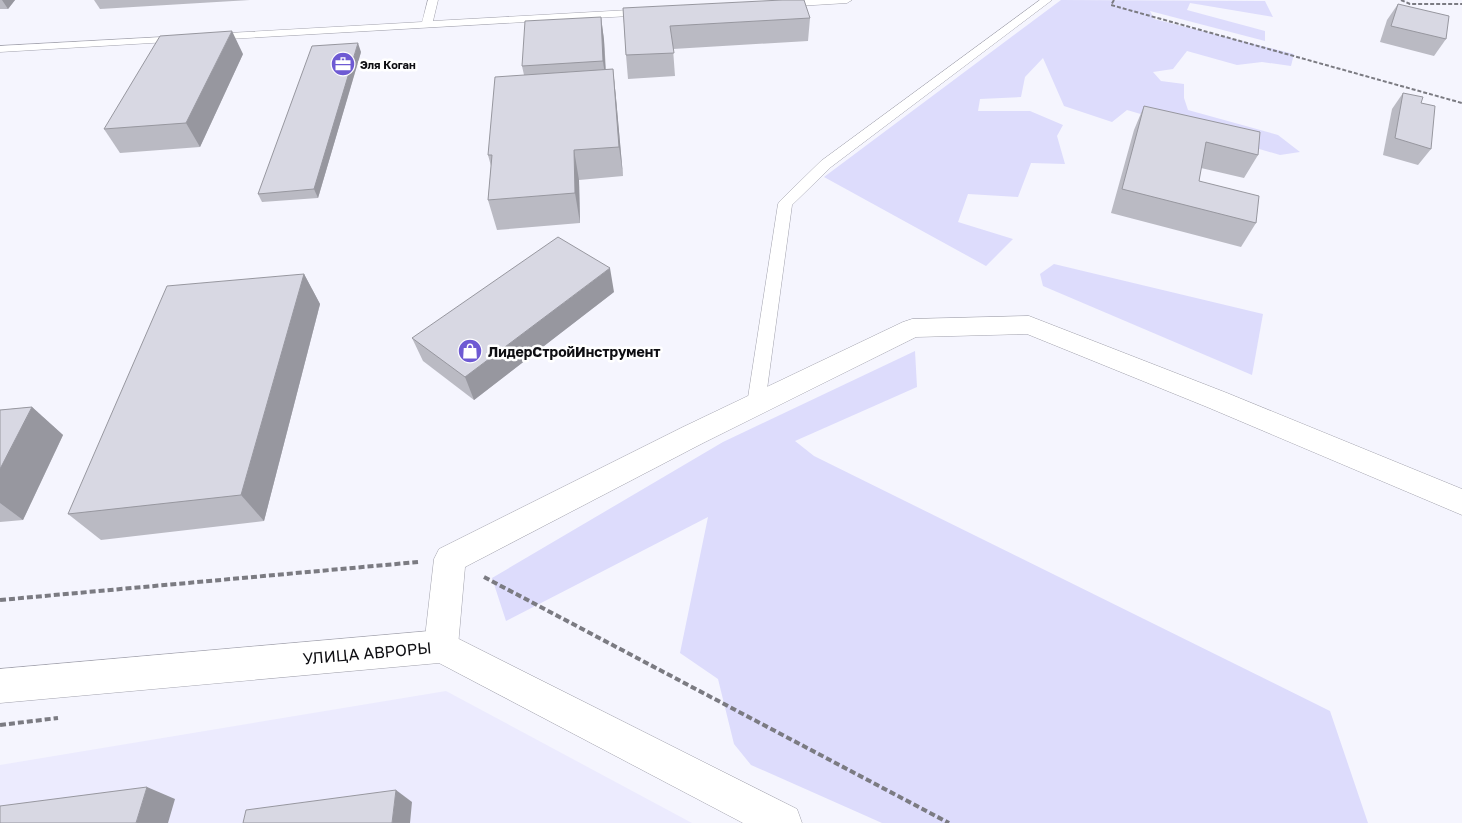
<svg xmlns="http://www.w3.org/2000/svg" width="1462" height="823" viewBox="0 0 1462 823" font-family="'Golos Text',sans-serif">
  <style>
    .built { fill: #ecebfe }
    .green { fill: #dddcfc }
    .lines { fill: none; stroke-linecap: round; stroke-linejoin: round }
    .service-casing { stroke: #a1a1ac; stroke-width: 1 }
    .minor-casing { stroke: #a1a1ac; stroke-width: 1 }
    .tertiary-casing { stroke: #a1a1ac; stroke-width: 1 }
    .path-far1 { stroke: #7b7b82; stroke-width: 2; stroke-dasharray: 4 2; stroke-linecap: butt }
    .path { stroke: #7b7b82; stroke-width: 4; stroke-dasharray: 6 3; stroke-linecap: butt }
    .service { fill: #fff; fill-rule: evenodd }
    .minor { fill: #fff; fill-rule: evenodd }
    .tertiary { fill: #fff; fill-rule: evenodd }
    .wall { fill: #babac3 }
    .shaded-wall { fill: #97979f }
    .building { fill: #d8d8e3; stroke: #97979f }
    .labels { text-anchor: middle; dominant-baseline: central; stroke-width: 5; stroke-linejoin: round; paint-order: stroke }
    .far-poi-label { font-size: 11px; font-weight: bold; fill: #0e0e12; stroke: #fff; text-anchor: start }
    .poi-label { font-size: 14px; font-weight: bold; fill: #0e0e12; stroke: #fff; text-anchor: start }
    .near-street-label { font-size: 16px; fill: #0e0e12; stroke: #fff }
  </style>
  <rect width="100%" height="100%" fill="#f5f5fe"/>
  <polygon class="built" points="446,691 692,823 0,823 0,765"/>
  <g class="green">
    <polygon points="1061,0 1265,1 1273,17 1190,3 1187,10 1265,31 1265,41 1150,11 1154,19 1294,54 1291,66 1262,62 1237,65 1187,51 1173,69 1153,72 1161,81 1184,84 1184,98 1188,110 1278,135 1300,152 1280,155 1127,110 1112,122 1064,106 1043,58 1025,77 1021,97 980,99 978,111 1030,111 1063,125 1057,136 1065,164 1031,163 1018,197 968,194 958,222 1013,239 986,266 824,177"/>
    <polygon points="1054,264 1263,314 1252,375 1043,286 1040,274"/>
    <polygon points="915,351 917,387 795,441 814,456 1330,711 1368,823 882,823 751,765 734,744 718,679 680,653 708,517 506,621 492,578 723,442"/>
  </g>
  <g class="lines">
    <g class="service-casing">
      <g id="service">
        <polygon points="428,0 438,0 433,21 647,9 652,12 647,15 211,40 205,37 211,34 422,22"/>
        <polygon points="795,0 852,0 847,3 781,7 776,4 781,1"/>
        <polygon points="1040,0 1052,0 831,167 792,205 765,404 762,409 756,411 750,409 747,404 778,204 780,201 821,161"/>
        <polygon points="181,36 187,39 185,41 0,52 0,46"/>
      </g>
    </g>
    <g class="minor-casing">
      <polygon id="minor" points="1029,316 1227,393 1462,489 1462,515 1207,407 1027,334 916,337 703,443 465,567 458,646 453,658 441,662 429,658 424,646 434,559 439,549 683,427 903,322 912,319"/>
    </g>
    <g class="tertiary-casing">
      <polygon id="tertiary" points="441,630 797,809 802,823 743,823 439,663 0,703 0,669"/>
    </g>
    <g class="path-far1">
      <polyline points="1114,0 1111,5 1462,103"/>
      <polyline points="1401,0 1410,4 1462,4"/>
    </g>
    <g class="path">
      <polyline points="484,577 949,823"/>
      <polyline points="0,600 418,562"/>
      <polyline points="0,725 58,718"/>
    </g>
    <use href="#service" class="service"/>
    <use href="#minor" class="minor"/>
    <use href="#tertiary" class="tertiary"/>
  </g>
  <g class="wall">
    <polygon points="0,0 15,0 8,9 0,9"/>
    <polygon points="94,0 250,0 100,9"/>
    <polygon points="1398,4 1446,39 1434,56 1380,42 1387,20"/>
    <polygon points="623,8 810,18 808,41 673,49 675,76 628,79 626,55"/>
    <polygon points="601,17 604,40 606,69 613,69 616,98 623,176 579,180 580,223 497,230 488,200 491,166 488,155 524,75 522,66"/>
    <polygon points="361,52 318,198 262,202 258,194"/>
    <polygon points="243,54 200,147 120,153 104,129"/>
    <polygon points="1403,93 1421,103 1431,149 1418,165 1383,155 1392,109"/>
    <polygon points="1144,106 1258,155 1244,178 1201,168 1199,181 1256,223 1241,247 1111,213 1134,130"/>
    <polygon points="304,274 320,304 264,521 101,540 68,514"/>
    <polygon points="614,292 474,400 423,361 412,338"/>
    <polygon points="32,407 63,435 23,520 0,522 0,410"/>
  </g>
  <g class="shaded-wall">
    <polygon points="2,0 15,0 8,9"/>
    <polygon points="601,17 604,40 606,84 603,61"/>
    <polygon points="232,31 243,54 200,147 186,123"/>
    <polygon points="358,43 361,52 318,198 314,189"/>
    <polygon points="613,69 616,98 623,176 619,147"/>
    <polygon points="574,150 579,180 580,223 575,193"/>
    <polygon points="610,268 614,292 474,400 465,377"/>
    <polygon points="304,274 320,304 264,521 241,495"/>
    <polygon points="32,407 63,435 23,520 0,503 0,469"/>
    <polygon points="147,787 175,799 168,823 136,823"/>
    <polygon points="396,790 412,802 410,823 392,823"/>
  </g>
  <g class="building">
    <polygon points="782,0 804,0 810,18 670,26 674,53 626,55 623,8"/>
    <polygon points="1398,4 1449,16 1446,39 1391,26"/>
    <polygon points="601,17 603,61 522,66 525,21"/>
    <polygon points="232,31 186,123 104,129 160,36"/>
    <polygon points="358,43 314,189 258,194 312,46"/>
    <polygon points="613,69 619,147 574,150 575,193 488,200 492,155 488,155 495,77"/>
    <polygon points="1403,93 1423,97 1421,103 1435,106 1431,149 1395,138"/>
    <polygon points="1144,106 1260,132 1258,155 1206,142 1199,181 1259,196 1256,223 1122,189"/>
    <polygon points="558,237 610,268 465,377 412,338"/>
    <polygon points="304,274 241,495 68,514 167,286"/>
    <polygon points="32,407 0,469 0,410"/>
    <polygon points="147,787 136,823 0,823 0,806"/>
    <polygon points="396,790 392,823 243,823 246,810"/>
  </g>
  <defs>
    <g id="office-disc" transform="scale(1.25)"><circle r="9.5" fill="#6e5ad3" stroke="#fff"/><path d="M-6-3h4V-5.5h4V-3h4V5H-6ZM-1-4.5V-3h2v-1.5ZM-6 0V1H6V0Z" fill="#fff"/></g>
    <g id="shop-disc" transform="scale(1.25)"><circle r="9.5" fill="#6e5ad3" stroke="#fff"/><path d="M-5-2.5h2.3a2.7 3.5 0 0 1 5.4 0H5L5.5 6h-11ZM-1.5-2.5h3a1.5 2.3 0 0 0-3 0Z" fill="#fff"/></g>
  </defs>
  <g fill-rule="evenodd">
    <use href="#office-disc" x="343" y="64"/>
    <use href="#shop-disc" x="470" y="351"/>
  </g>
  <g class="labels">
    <g class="far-poi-label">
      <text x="360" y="64">Эля Коган</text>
    </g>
    <g class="poi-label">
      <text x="488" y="351">ЛидерСтройИнструмент</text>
    </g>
    <g class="near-street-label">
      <text transform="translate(367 653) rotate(-5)">УЛИЦА АВРОРЫ</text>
    </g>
  </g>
</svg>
